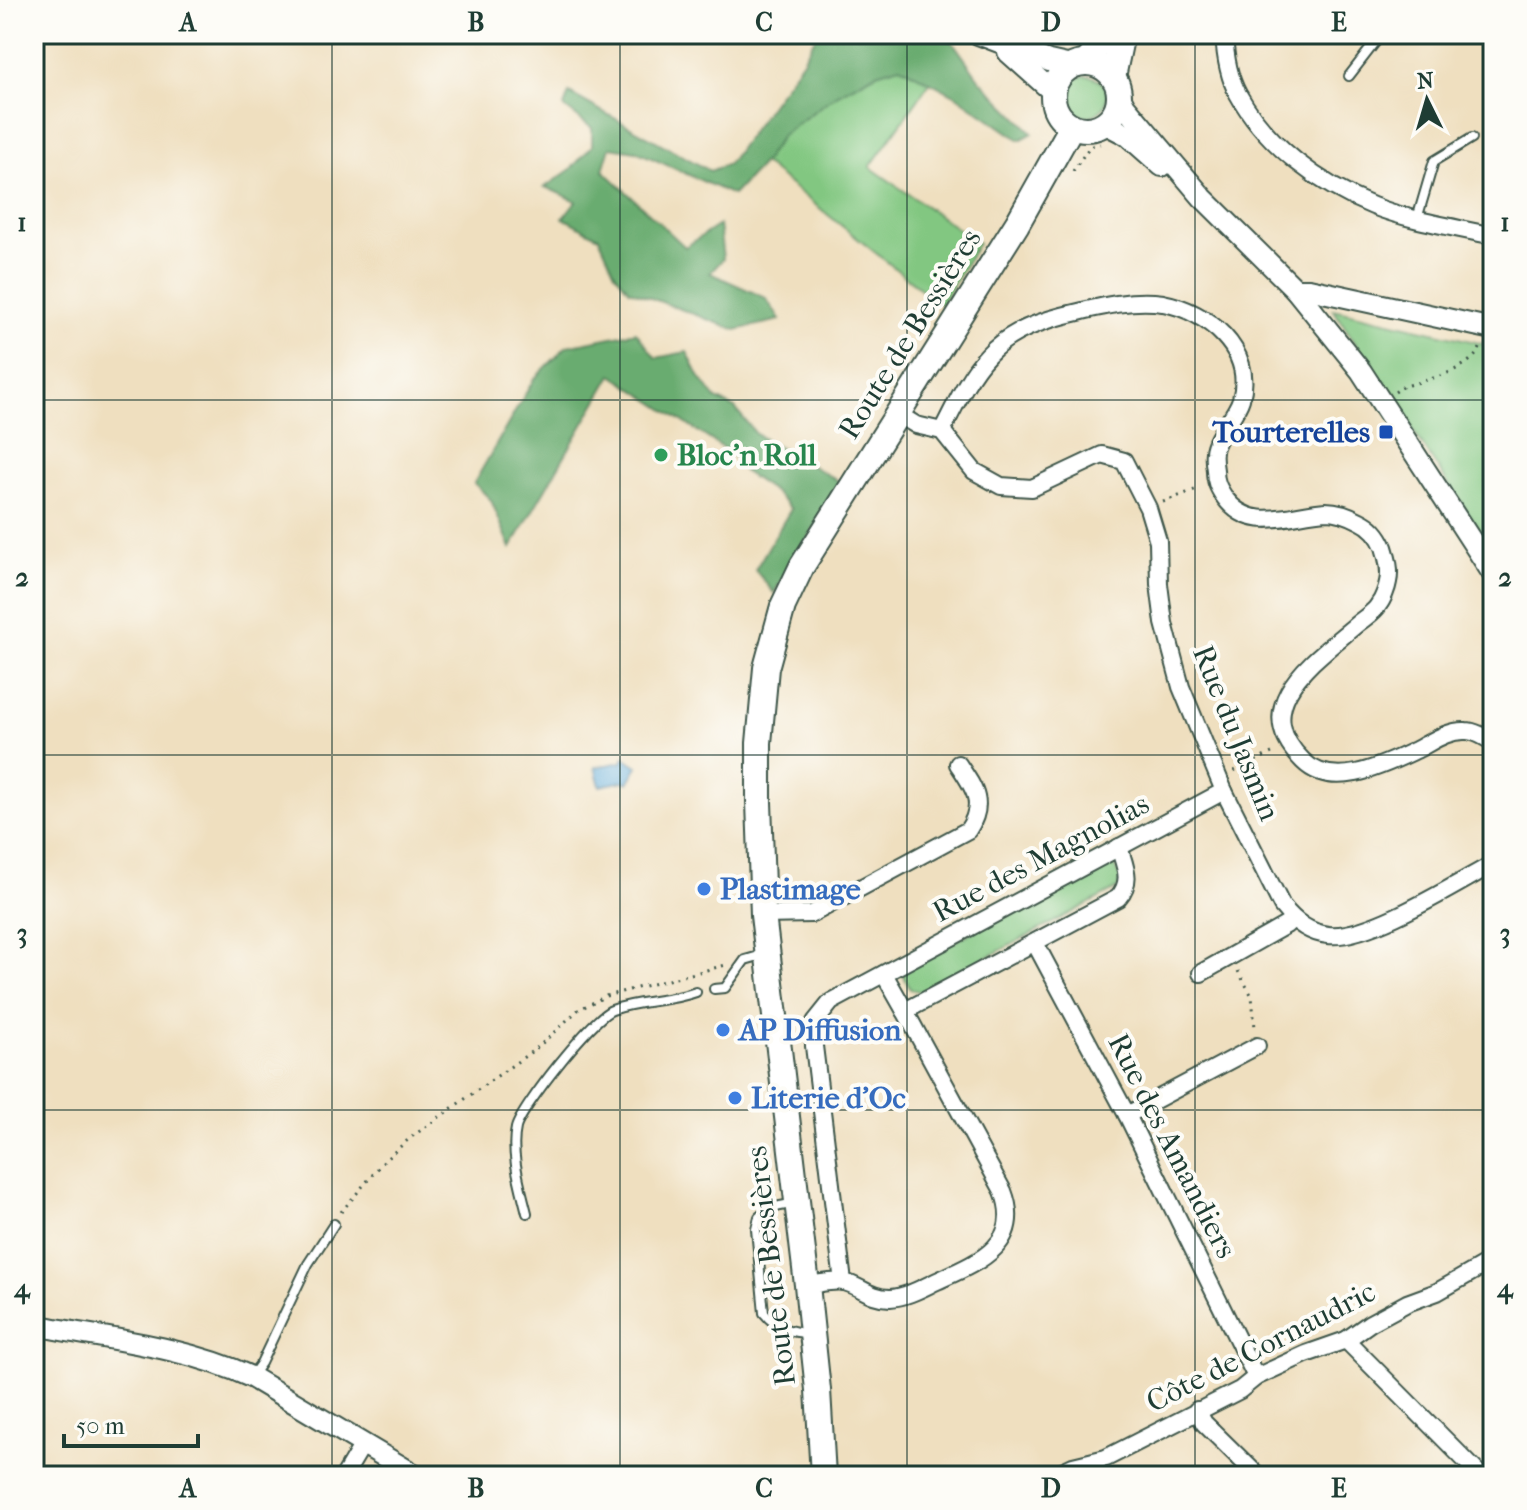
<svg xmlns="http://www.w3.org/2000/svg" width="1527" height="1510" viewBox="0 0 1527 1510" font-family="'IM FELL French Canon',serif">
  <style>
    .green { fill: #82c781; stroke: #50825a; stroke-width: 2 }
    .forest { fill: #69ac6f; stroke: #447452; stroke-width: 2 }
    .water { fill: #60aad8; stroke: #407486; stroke-width: 2 }
    .lines { fill: none; stroke-linecap: round; stroke-linejoin: round }
    .service-casing { stroke: #3e5549; stroke-width: 12 }
    .minor-casing { stroke: #3e5549; stroke-width: 20 }
    .tertiary-casing { stroke: #3e5549; stroke-width: 24 }
    .secondary-casing { stroke: #3e5549; stroke-width: 28 }
    .path { stroke: #3e5549; stroke-width: 3; stroke-dasharray: 2 6; stroke-linecap: butt }
    .service { stroke: #fff; stroke-width: 8 }
    .minor { stroke: #fff; stroke-width: 16 }
    .tertiary { stroke: #fff; stroke-width: 20 }
    .secondary { stroke: #fff; stroke-width: 24 }
    .grid { fill: none; stroke: #1f3d34; stroke-width: 2; stroke-opacity: 0.55 }
    .transit-dot { fill: #1a4fb4; stroke: #fdfcf7; stroke-width: 3 }
    .leisure-dot { fill: #2e9e5b; stroke: #fdfcf7; stroke-width: 3 }
    .shop-dot { fill: #3f7fe0; stroke: #fdfcf7; stroke-width: 3 }
    .labels { text-anchor: middle; dominant-baseline: central; stroke-width: 8; stroke-linejoin: round; paint-order: stroke }
    .street-label { font-size: 30px; fill: #1f3d34; stroke: #fdfcf7 }
    .transit-label { font-size: 30px; font-weight: bold; fill: #164399; stroke: #fdfcf7; text-anchor: end }
    .leisure-label { font-size: 30px; font-weight: bold; fill: #27864d; stroke: #fdfcf7; text-anchor: start }
    .shop-label { font-size: 30px; font-weight: bold; fill: #366cbe; stroke: #fdfcf7; text-anchor: start }
    .neatline { fill: none; stroke: #1f3d34; stroke-width: 3 }
    .grid-label { font-size: 26px; text-anchor: middle; font-weight: bold; fill: #1f3d34 }
  </style>
  <rect width="100%" height="100%" fill="#fdfcf7"/>
  <filter id="ink" filterUnits="userSpaceOnUse"><feTurbulence type="fractalNoise" baseFrequency=".0125" numOctaves="2"/><feDisplacementMap in="SourceGraphic" scale="16" xChannelSelector="R" yChannelSelector="G"/><feConvolveMatrix kernelMatrix="1 2 1 2 8 2 1 2 1" color-interpolation-filters="sRGB"/></filter>
  <filter id="wash" filterUnits="userSpaceOnUse"><feTurbulence type="fractalNoise" baseFrequency=".006" numOctaves="4" result="noise"/><feDisplacementMap in="SourceGraphic" scale="32" xChannelSelector="R" yChannelSelector="G"/><feGaussianBlur stdDeviation="1.8" result="paint"/><feColorMatrix in="noise" values="0 0 0 0 0 0 0 0 0 0 0 0 0 0 0 0 0 1.4 0 .05"/><feComposite in="paint" operator="in"/></filter>
  <g filter="url(#wash)">
    <rect width="100%" height="100%" fill="#efdfbf"/>
    <g class="green">
      <polygon points="900,65 930,82 870,167 978,243 941,305 763,163 782,135 836,95 876,73"/>
      <circle cx="1087" cy="96" r="20"/>
      <polygon points="1333,309 1493,346 1493,552"/>
      <polygon points="1099,862 1113,863 1121,878 1118,888 922,992 910,989 903,975 910,966"/>
    </g>
    <g class="forest">
      <polygon points="817,34 943,34 955,45 980,80 1033,133 1020,140 955,95 900,66 876,73 836,95 782,135 763,163 733,195 636,151 610,147 603,170 685,247 719,225 723,259 710,273 766,298 780,320 736,330 629,290 615,273 599,237 563,218 576,201 545,187 571,169 592,146 592,128 564,107 569,93 710,171 728,164 803,60"/>
      <polygon points="636,332 656,358 687,352 699,376 716,399 735,408 756,434 842,483 774,593 755,570 791,509 774,492 743,471 732,454 612,375 511,548 491,500 474,483 534,379 567,346"/>
    </g>
    <polygon class="water" points="624,757 638,766 628,783 624,781 600,786 595,767 622,762"/>
  </g>
  <g filter="url(#ink)">
    <g class="lines">
      <g class="service-casing">
        <g id="service">
          <polyline points="1349,76 1377,40 1368,34"/>
          <polyline points="1417,219 1434,161 1472,138"/>
          <polyline points="714,989 725,988 745,960 766,954"/>
          <path d="M796 1203 770 1208 759 1217 756 1229 764 1313C775 1327 791 1333 810 1333"/>
          <path d="M527 1213C521 1188 510 1154 516 1128 521 1108 593 1017 612 1010 639 1000 669 1002 696 992"/>
          <polyline points="251,1377 261,1363 308,1264 334,1224"/>
        </g>
      </g>
      <g class="minor-casing">
        <g id="minor">
          <path d="M1224 34C1225 54 1228 76 1238 94 1266 145 1320 185 1373 206 1411 221 1454 227 1493 236"/>
          <path d="M898 414 916 425 942 431 974 471 1001 486 1032 488 1102 455 1124 461 1148 508 1158 541 1159 584 1164 623 1181 687 1224 791 1282 906C1293 920 1309 933 1328 935 1368 940 1456 884 1493 864"/>
          <path d="M942 431C974 367 988 335 1062 316 1095 308 1130 298 1163 303 1207 311 1255 350 1241 399 1236 416 1215 436 1214 452 1213 458 1214 464 1215 470 1215 481 1218 488 1225 498 1251 534 1291 513 1326 511 1338 511 1349 515 1360 521 1371 526 1379 535 1384 547 1387 557 1391 570 1388 582 1387 588 1383 599 1379 604 1375 612 1364 618 1357 624 1315 660 1246 705 1303 761 1333 791 1384 765 1416 750 1432 742 1447 730 1466 731 1474 731 1486 737 1493 743"/>
          <path d="M763 915 812 914 968 830C986 803 974 788 958 764"/>
          <polyline points="1035,943 1127,1115 1256,1377"/>
          <polyline points="1201,973 1286,925 1292,919"/>
          <polyline points="884,974 905,1011"/>
          <polyline points="1127,1115 1257,1046"/>
          <polyline points="843,1282 814,1046 815,1022 831,1002 1224,791"/>
          <path d="M807 1285C818 1284 834 1280 844 1282 860 1286 870 1298 890 1298 907 1297 922 1288 937 1281 977 1263 1024 1245 1003 1191L905 1011 1118 898C1133 881 1125 867 1119 847"/>
          <polyline points="1346,1340 1481,1476"/>
          <polyline points="1197,1410 1204,1423 1258,1476"/>
          <polyline points="344,1476 363,1444"/>
          <polyline points="1052,1476 1073,1466 1106,1458 1240,1390 1256,1377 1306,1354 1346,1340 1370,1323 1407,1303 1437,1292 1493,1260"/>
        </g>
      </g>
      <g class="tertiary-casing">
        <g id="tertiary">
          <polyline points="978,34 1049,61 1071,66"/>
          <polyline points="1008,52 1053,92"/>
          <polyline points="1119,94 1125,106 1203,198 1295,289 1361,371 1493,574"/>
          <polyline points="1104,123 1127,135 1162,166"/>
          <polyline points="1295,289 1309,289 1493,329"/>
          <path d="M34 1325C106 1339 184 1346 251 1377L417 1476"/>
        </g>
      </g>
      <g class="secondary-casing">
        <g id="secondary">
          <polyline points="1086,62 1092,56 1103,34"/>
          <circle cx="1086" cy="96" r="33"/>
          <polyline points="1113,77 1122,34"/>
          <polyline points="823,1476 818,1390 807,1285 763,915 759,802 759,743 766,668 783,606 802,566 1017,224 1072,126"/>
        </g>
      </g>
      <g class="path">
        <polyline points="1073,171 1090,146 1100,144"/>
        <path d="M1395 392 1402 387C1425 380 1472 371 1481 346"/>
        <polyline points="1163,502 1200,488"/>
        <polyline points="1234,771 1274,752"/>
        <polyline points="1238,971 1252,996 1255,1028"/>
        <polyline points="341,1212 385,1160 410,1138 538,1047 578,1010 606,996 726,965"/>
      </g>
      <use href="#service" class="service"/>
      <use href="#minor" class="minor"/>
      <use href="#tertiary" class="tertiary"/>
      <use href="#secondary" class="secondary"/>
    </g>
  </g>
  <path class="grid" d="M332 34V1476M620 34V1476M907 34V1476M1195 34V1476M34 400H1493M34 755H1493M34 1110H1493"/>
  <rect class="transit-dot" x="1378" y="424" width="16" height="16" rx="4"/>
  <circle class="leisure-dot" cx="661" cy="455" r="8"/>
  <g class="shop-dot">
    <circle cx="704" cy="889" r="8"/>
    <circle cx="723" cy="1030" r="8"/>
    <circle cx="735" cy="1098" r="8"/>
  </g>
  <g class="labels">
    <g class="street-label">
      <text transform="translate(910 334) rotate(-58)">Route de Bessières</text>
      <text transform="translate(1236 733) rotate(68)">Rue du Jasmin</text>
      <text transform="translate(1041 858) rotate(-28)">Rue des Magnolias</text>
      <text transform="translate(1172 1146) rotate(63)">Rue des Amandiers</text>
      <text transform="translate(771 1266) rotate(-97)">Route de Bessières</text>
      <text transform="translate(1261 1347) rotate(-27)">Côte de Cornaudric</text>
    </g>
    <g class="transit-label">
      <text x="1370" y="432">Tourterelles</text>
    </g>
    <g class="leisure-label">
      <text x="677" y="455">Bloc'n Roll</text>
    </g>
    <g class="shop-label">
      <text x="720" y="889">Plastimage</text>
      <text x="739" y="1030">AP Diffusion</text>
      <text x="751" y="1098">Literie d'Oc</text>
    </g>
  </g>
  <rect width="1527" height="1510" fill="none" stroke="#fdfcf7" stroke-width="88"/>
  <g transform="translate(1427 100) rotate(355)" stroke="#fdfcf7" stroke-width="6" paint-order="stroke">
  <path d="M0-6L14 30L0 20L-14 30Z" fill="#1f3d34"/>
  <text y="-12" font-size="22" font-weight="bold" text-anchor="middle" fill="#1f3d34">N</text>
  </g>
  <path d="M64 1434v12h134v-12" fill="none" stroke="#1f3d34" stroke-width="4"/>
  <text x="76" y="1434" font-size="24" fill="#1f3d34" stroke="#fdfcf7" stroke-width="6" paint-order="stroke">50 m</text>
  <rect x="44" y="44" width="1439" height="1422" class="neatline"/>
  <g class="grid-label">
    <text x="188" y="31">A</text>
    <text x="476" y="31">B</text>
    <text x="764" y="31">C</text>
    <text x="1051" y="31">D</text>
    <text x="1339" y="31">E</text>
    <text x="22" y="231">1</text>
    <text x="1505" y="231">1</text>
    <text x="22" y="586">2</text>
    <text x="1505" y="586">2</text>
    <text x="22" y="942">3</text>
    <text x="1505" y="942">3</text>
    <text x="22" y="1297">4</text>
    <text x="1505" y="1297">4</text>
    <text x="188" y="1497">A</text>
    <text x="476" y="1497">B</text>
    <text x="764" y="1497">C</text>
    <text x="1051" y="1497">D</text>
    <text x="1339" y="1497">E</text>
  </g>
</svg>
